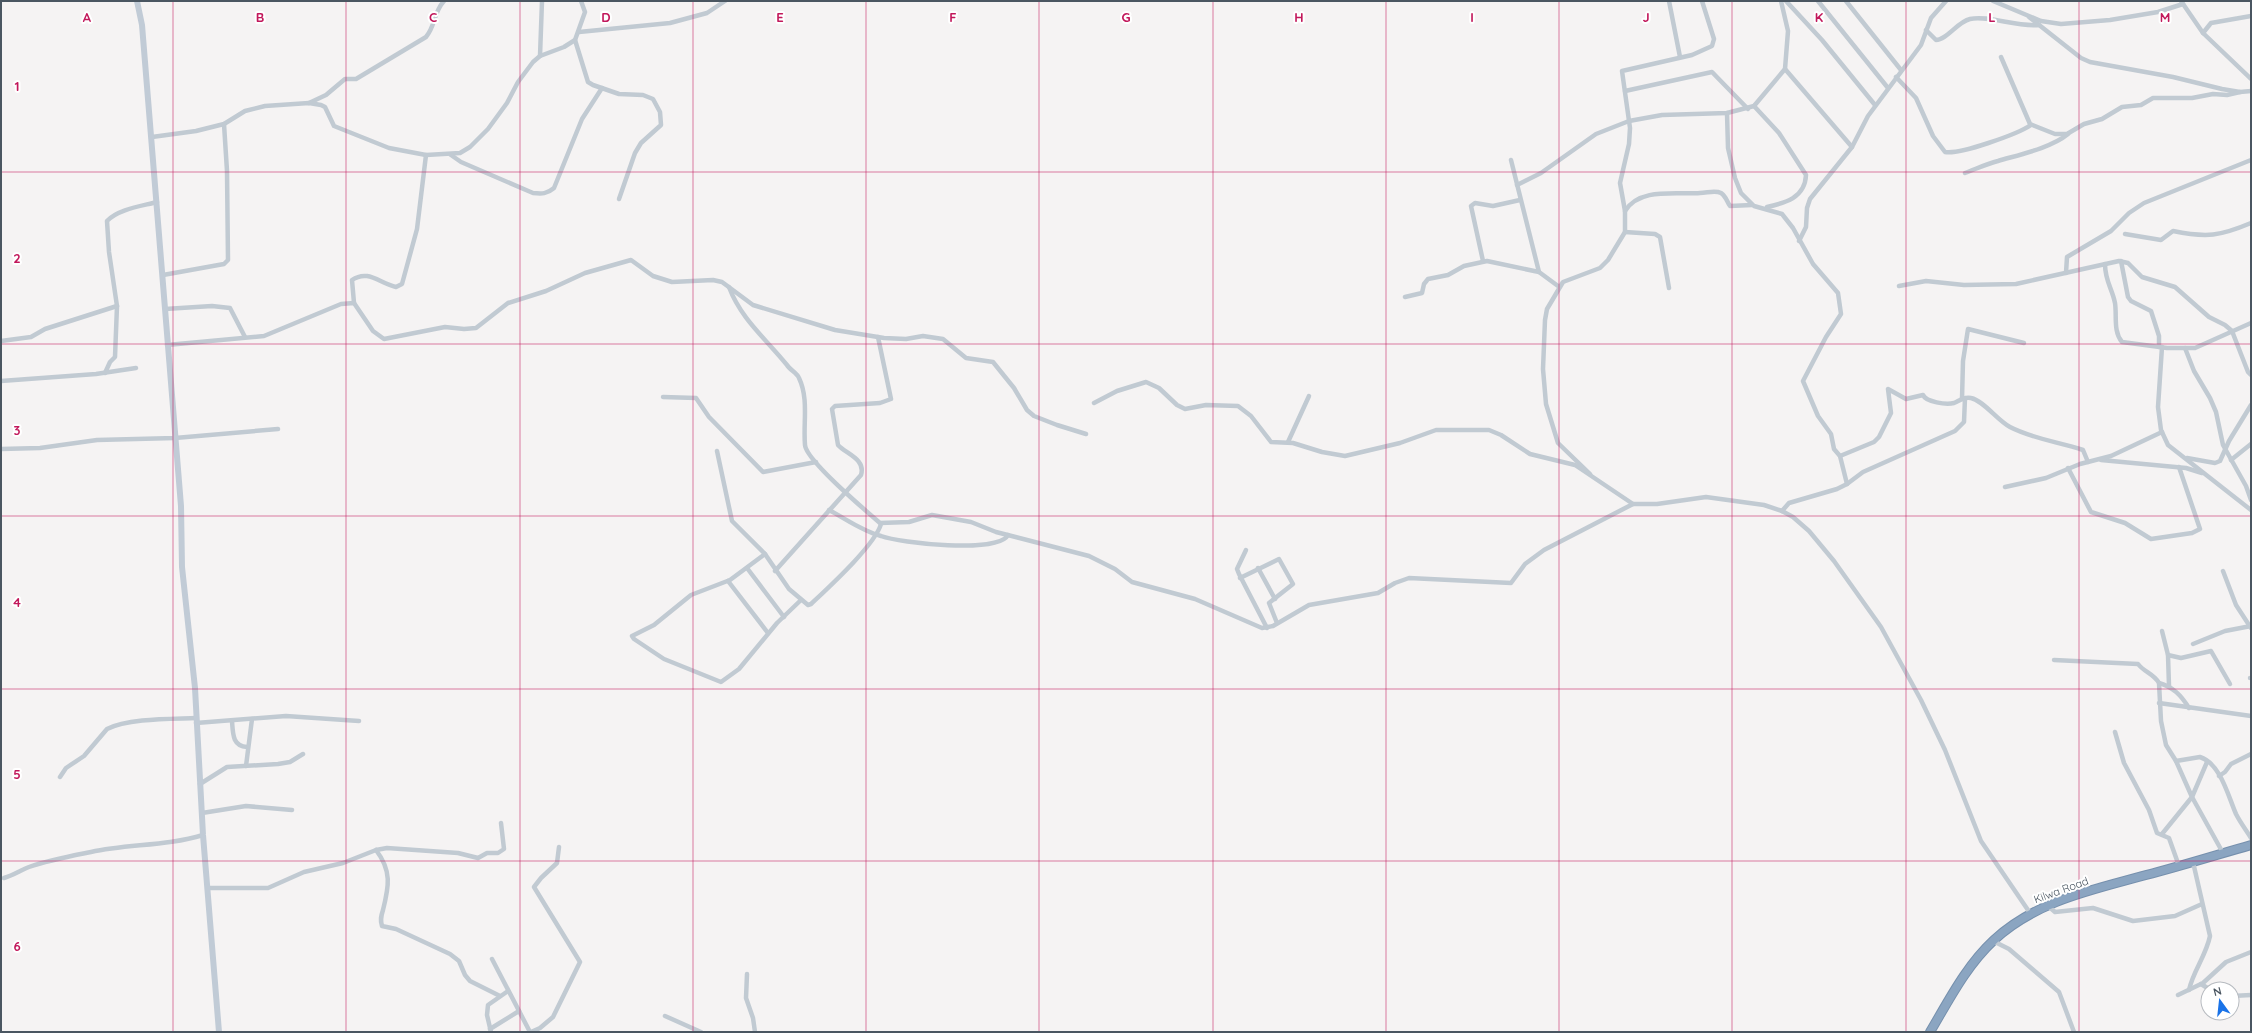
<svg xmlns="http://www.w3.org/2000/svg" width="2252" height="1033" viewBox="0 0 2252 1033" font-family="Quicksand,sans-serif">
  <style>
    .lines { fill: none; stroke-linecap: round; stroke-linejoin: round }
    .highway-casing { stroke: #7690ad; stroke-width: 10 }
    .street { stroke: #c1cad2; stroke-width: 4.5 }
    .secondary { stroke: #c1cbd6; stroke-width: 6 }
    .highway { stroke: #8ba5c1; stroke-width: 8 }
    .grid { fill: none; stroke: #c2185b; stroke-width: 1; stroke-opacity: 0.55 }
    .labels { text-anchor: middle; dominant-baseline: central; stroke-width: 4; stroke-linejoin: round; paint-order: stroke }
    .street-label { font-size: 11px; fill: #4a5661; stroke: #fff }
    .grid-label { font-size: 13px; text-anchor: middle; font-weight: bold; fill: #c2185b; stroke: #fff; stroke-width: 4; stroke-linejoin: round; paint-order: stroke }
  </style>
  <rect width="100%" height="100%" fill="#f5f3f3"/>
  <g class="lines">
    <g class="highway-casing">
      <path id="highway" d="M1930 1032C1949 1000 1966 966 1994 940 2036 901 2092 890 2146 875 2181 866 2216 855 2251 845"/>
    </g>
    <g class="street">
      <polyline points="1669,1 1680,57"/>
      <polyline points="1786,1 1822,40 1875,105"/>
      <polyline points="1818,1 1888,88"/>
      <polyline points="1846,1 1901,70"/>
      <polyline points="1993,1 2041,21 2061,24 2110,20 2158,12 2183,4"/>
      <polyline points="2181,1 2203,33 2251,79"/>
      <polyline points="2029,17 2081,58 2090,62 2173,77 2222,89 2240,92 2251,91"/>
      <path d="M1926 30 1936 40C1947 40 1957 22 1970 19 1989 15 2015 27 2039 25"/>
      <polyline points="579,32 670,23 707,13 725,1"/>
      <polyline points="2203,33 2211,23 2251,16"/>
      <polyline points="575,40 588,82 593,85 619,94 643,95 653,99 660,112 661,125 641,143 635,153 619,199"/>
      <polyline points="540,56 542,1"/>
      <polyline points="2001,57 2030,124 2055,134 2067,134 2084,124 2102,119 2122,107 2141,105 2153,98 2192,98 2213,94 2227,95 2240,92"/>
      <polyline points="1785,69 1852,147"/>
      <path d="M1896 77 1916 98 1933 136 1945 152C1959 155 2018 134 2031 125"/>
      <polyline points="1625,91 1712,72 1748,109"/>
      <path d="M309 103 326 95 345 79H356L426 37C436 25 433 13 444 1"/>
      <path d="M1754 106 1779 133 1806 175C1805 198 1785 203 1767 207"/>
      <polyline points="1727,113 1728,148 1735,178 1741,193 1754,206 1782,214 1793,228 1813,264 1838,293 1841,314 1826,337 1803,381 1818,416 1831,434 1834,449 1840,456 1847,484"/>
      <polyline points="152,137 196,131 224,124 245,111 265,106 309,103 321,105 325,107 334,126 389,148 426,155 460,153 470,147 488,129 507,103 518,82 533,62 540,56 564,47 575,40 585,12 581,1"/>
      <path d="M451 155 461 162 533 193C542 194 547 194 554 188L582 119 602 88"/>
      <polyline points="1511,160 1539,272"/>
      <path d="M1965 173C1976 169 1986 164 1998 161 2018 155 2051 148 2068 134"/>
      <polyline points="1517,185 1541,173 1596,134 1629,121 1662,115 1727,113 1754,106 1785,69 1788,31 1781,1"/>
      <path d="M1625 211C1640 187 1676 195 1700 193 1707 193 1715 190 1721 193 1726 196 1727 202 1730 206L1752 205"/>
      <polyline points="1625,232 1655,234 1660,237 1669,288"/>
      <path d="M2125 234 2161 240 2173 231C2207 238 2220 236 2251 223"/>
      <polyline points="1799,241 1806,227 1807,208 1810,199 1852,147 1868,116 1921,45 1931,18 1946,1"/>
      <polyline points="1483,261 1471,206 1475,203 1493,206 1520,200"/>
      <polyline points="2121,261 2128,297 2131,301 2151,311 2159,336 2159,347"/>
      <path d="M2105 264C2105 281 2112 288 2115 303 2117 316 2113 331 2122 342L2167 348H2195L2251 323"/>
      <polyline points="2066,273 2067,257 2111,231 2129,213 2144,203 2251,160"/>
      <polyline points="163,275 224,264 228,260 227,171 224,124"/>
      <polyline points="1899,286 1926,281 1964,285 2016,284 2119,261 2128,263 2142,277 2175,287 2209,317 2225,325 2232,331 2248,372 2251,375"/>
      <path d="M729 287C741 319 766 339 787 365 790 370 797 373 799 378 809 399 803 423 805 445 806 460 866 511 880 523L909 522 932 515 971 522 996 532 1089 556 1115 569 1132 582 1195 599 1262 628 1273 626 1309 605 1378 593 1395 583 1409 578 1511 583 1525 564 1544 550 1633 504H1657L1706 497 1764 505 1782 511 1793 517 1809 531 1834 561 1881 627 1921 700 1945 750 1981 841 2030 913"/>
      <polyline points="1405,297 1422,293 1424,284 1428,279 1448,275 1464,266 1487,261 1539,272 1558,286"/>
      <path d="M354 303 352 280C368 269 379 283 396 287L402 284 417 229 426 155"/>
      <polyline points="165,309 212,306 230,308 245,337"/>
      <polyline points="1,341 31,337 45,329 117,306"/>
      <polyline points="167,345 264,336 341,304 354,303 373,331 384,339 445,327 464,329 476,328 508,303 546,291 585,273 631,260 653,276 672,282 713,280 722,282 753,305 835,330 884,338 906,339 923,336 943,339 966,358 993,362 1014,388 1027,410 1034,416 1057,425 1086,434"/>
      <polyline points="2162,347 2158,407 2161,430 2168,445 2251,510"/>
      <polyline points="2185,348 2194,371 2210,398 2216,412 2223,445 2246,486 2251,500"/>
      <path d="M105 373 110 362 115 357 117 306 109 252 107 221C118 209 142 206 157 202"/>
      <polyline points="1,381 96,374 136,368"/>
      <polyline points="663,397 696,398 709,417 763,472 816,462"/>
      <polyline points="1962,399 1963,361 1968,329 2024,343"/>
      <polyline points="1094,403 1117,391 1146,382 1159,388 1177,405 1185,409 1206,405 1238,406 1251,416 1271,442 1293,443 1322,452 1345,456 1400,443 1436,430 1489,430 1501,435 1530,454 1575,465 1633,504"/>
      <polyline points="1288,442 1309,396"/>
      <polyline points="1,449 40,448 97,440 175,438 278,429"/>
      <path d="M717 451 732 521 765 554 789 589 808 605 811 604C829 587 875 545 881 524"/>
      <path d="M1840 456 1874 442 1879 437 1891 413 1888 389 1906 399 1923 395C1926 402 1946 405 1954 403 1959 401 1964 396 1971 398 1984 401 1997 420 2010 427 2033 439 2059 442 2083 450L2088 462"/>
      <polyline points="2187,458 2215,463 2220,461 2229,441 2251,405"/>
      <polyline points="2101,460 2186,468 2202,473"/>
      <polyline points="2231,460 2251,444"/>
      <polyline points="2068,468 2091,512 2125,523 2151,539 2192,533 2200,529 2179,467"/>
      <polyline points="1590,474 1558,443 1546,404 1543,369 1545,320 1547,309 1563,282 1600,268 1608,260 1625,232 1625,211 1620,183 1629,144 1630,128 1622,71 1692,55 1712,46 1714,39 1702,1"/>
      <polyline points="2005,487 2046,478 2080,464 2111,456 2162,432"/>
      <path d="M829 510C846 519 862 531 881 536 900 543 998 554 1008 535"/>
      <polyline points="1782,511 1789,503 1837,489 1847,484 1863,472 1955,431 1964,422 1965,398"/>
      <polyline points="1246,550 1237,569 1239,574 1267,628"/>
      <polyline points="765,554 730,580 691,595 654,625 632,636 634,639 664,659 721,682 739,669 777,623 801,600"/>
      <polyline points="747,568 784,617"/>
      <polyline points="1258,568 1275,599"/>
      <path d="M775 571 861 475C866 459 846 454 838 445L832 409 835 406 880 403 891 399 878 337"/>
      <polyline points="2223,571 2236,605 2251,628"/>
      <polyline points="1240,578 1279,559 1293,584 1269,603 1277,623"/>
      <polyline points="728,581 768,633"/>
      <polyline points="2162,631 2168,655 2169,686"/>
      <polyline points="2193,644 2225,631 2251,626"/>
      <polyline points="2168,655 2181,658 2211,651 2230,684"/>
      <path d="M2054 660 2138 664C2144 672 2154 674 2159 683L2161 721 2166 745 2176 761 2192 797 2223 853"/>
      <polyline points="2250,678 2251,678"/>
      <path d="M2159 683C2173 687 2181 695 2189 708"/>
      <polyline points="2159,703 2251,716"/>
      <path d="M232 721C233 733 232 746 247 747"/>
      <polyline points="196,723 286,716 359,721"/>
      <polyline points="2115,732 2124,763 2149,810 2157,833 2169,838 2179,866"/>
      <path d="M2176 761 2200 757C2221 764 2228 796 2236 814 2240 822 2246 830 2251 838"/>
      <polyline points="246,766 252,719"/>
      <polyline points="2219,776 2225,772 2231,764 2251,754"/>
      <path d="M60 777 66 768 84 756 107 729C128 718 172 719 196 718"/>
      <polyline points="200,784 227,767 278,764 290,762 303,754"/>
      <polyline points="202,813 246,806 292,810"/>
      <polyline points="2162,834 2192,797 2207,762"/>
      <path d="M376 850C392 871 389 886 383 910 381 916 380 920 382 926L396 929 450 954 459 961 465 975 470 981 500 996"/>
      <path d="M4 878C14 875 21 870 29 867 49 860 71 856 91 852 128 844 167 846 203 835"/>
      <polyline points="208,888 268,888 304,872 343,863 376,850 387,848 458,853 478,858 487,853 498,853 504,849 501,823"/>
      <polyline points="2047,905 2055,912 2093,908 2133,921 2175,916 2202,904"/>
      <polyline points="1993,941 2009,949 2059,992 2074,1032"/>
      <polyline points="492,959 530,1032"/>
      <polyline points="747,974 746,998 753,1018 755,1032"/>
      <polyline points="2201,984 2209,989"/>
      <path d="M2189 990C2193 971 2206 956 2210 936L2193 862"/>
      <polyline points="2178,995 2203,983 2226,962 2251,952"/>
      <polyline points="2232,996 2251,995"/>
      <polyline points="665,1016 701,1032"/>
      <polyline points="490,1029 519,1011"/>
      <polyline points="491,1032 487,1015 488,1005 508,991"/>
      <polyline points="531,1032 540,1028 553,1017 580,962 534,887 541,878 557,863 559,847"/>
    </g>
    <polyline class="secondary" points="137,1 142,25 181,506 182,567 195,688 203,835 219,1032"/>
    <use href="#highway" class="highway"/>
  </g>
  <path class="grid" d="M173 1V1032M346 1V1032M520 1V1032M693 1V1032M866 1V1032M1039 1V1032M1213 1V1032M1386 1V1032M1559 1V1032M1732 1V1032M1906 1V1032M2079 1V1032M1 172H2251M1 344H2251M1 516H2251M1 689H2251M1 861H2251"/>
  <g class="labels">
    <g class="street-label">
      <text transform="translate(2061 890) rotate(-20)">Kilwa Road</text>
    </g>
  </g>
  <g class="grid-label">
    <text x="87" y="22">A</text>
    <text x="260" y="22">B</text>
    <text x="433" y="22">C</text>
    <text x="606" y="22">D</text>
    <text x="780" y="22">E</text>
    <text x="953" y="22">F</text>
    <text x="1126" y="22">G</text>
    <text x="1299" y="22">H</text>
    <text x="1472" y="22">I</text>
    <text x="1646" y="22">J</text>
    <text x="1819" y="22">K</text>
    <text x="1992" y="22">L</text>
    <text x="2165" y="22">M</text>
    <text x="17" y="91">1</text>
    <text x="17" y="263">2</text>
    <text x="17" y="435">3</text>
    <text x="17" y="607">4</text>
    <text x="17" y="779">5</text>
    <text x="17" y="951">6</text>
  </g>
  <rect width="2252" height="1033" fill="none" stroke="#4a5661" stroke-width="4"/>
  <g transform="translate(2220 1001) rotate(345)"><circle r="19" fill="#ffffff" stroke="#b7bbc0"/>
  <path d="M0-3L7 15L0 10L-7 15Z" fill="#1a73e8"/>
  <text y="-6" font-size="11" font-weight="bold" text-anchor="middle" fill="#4a5661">N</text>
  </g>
</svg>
